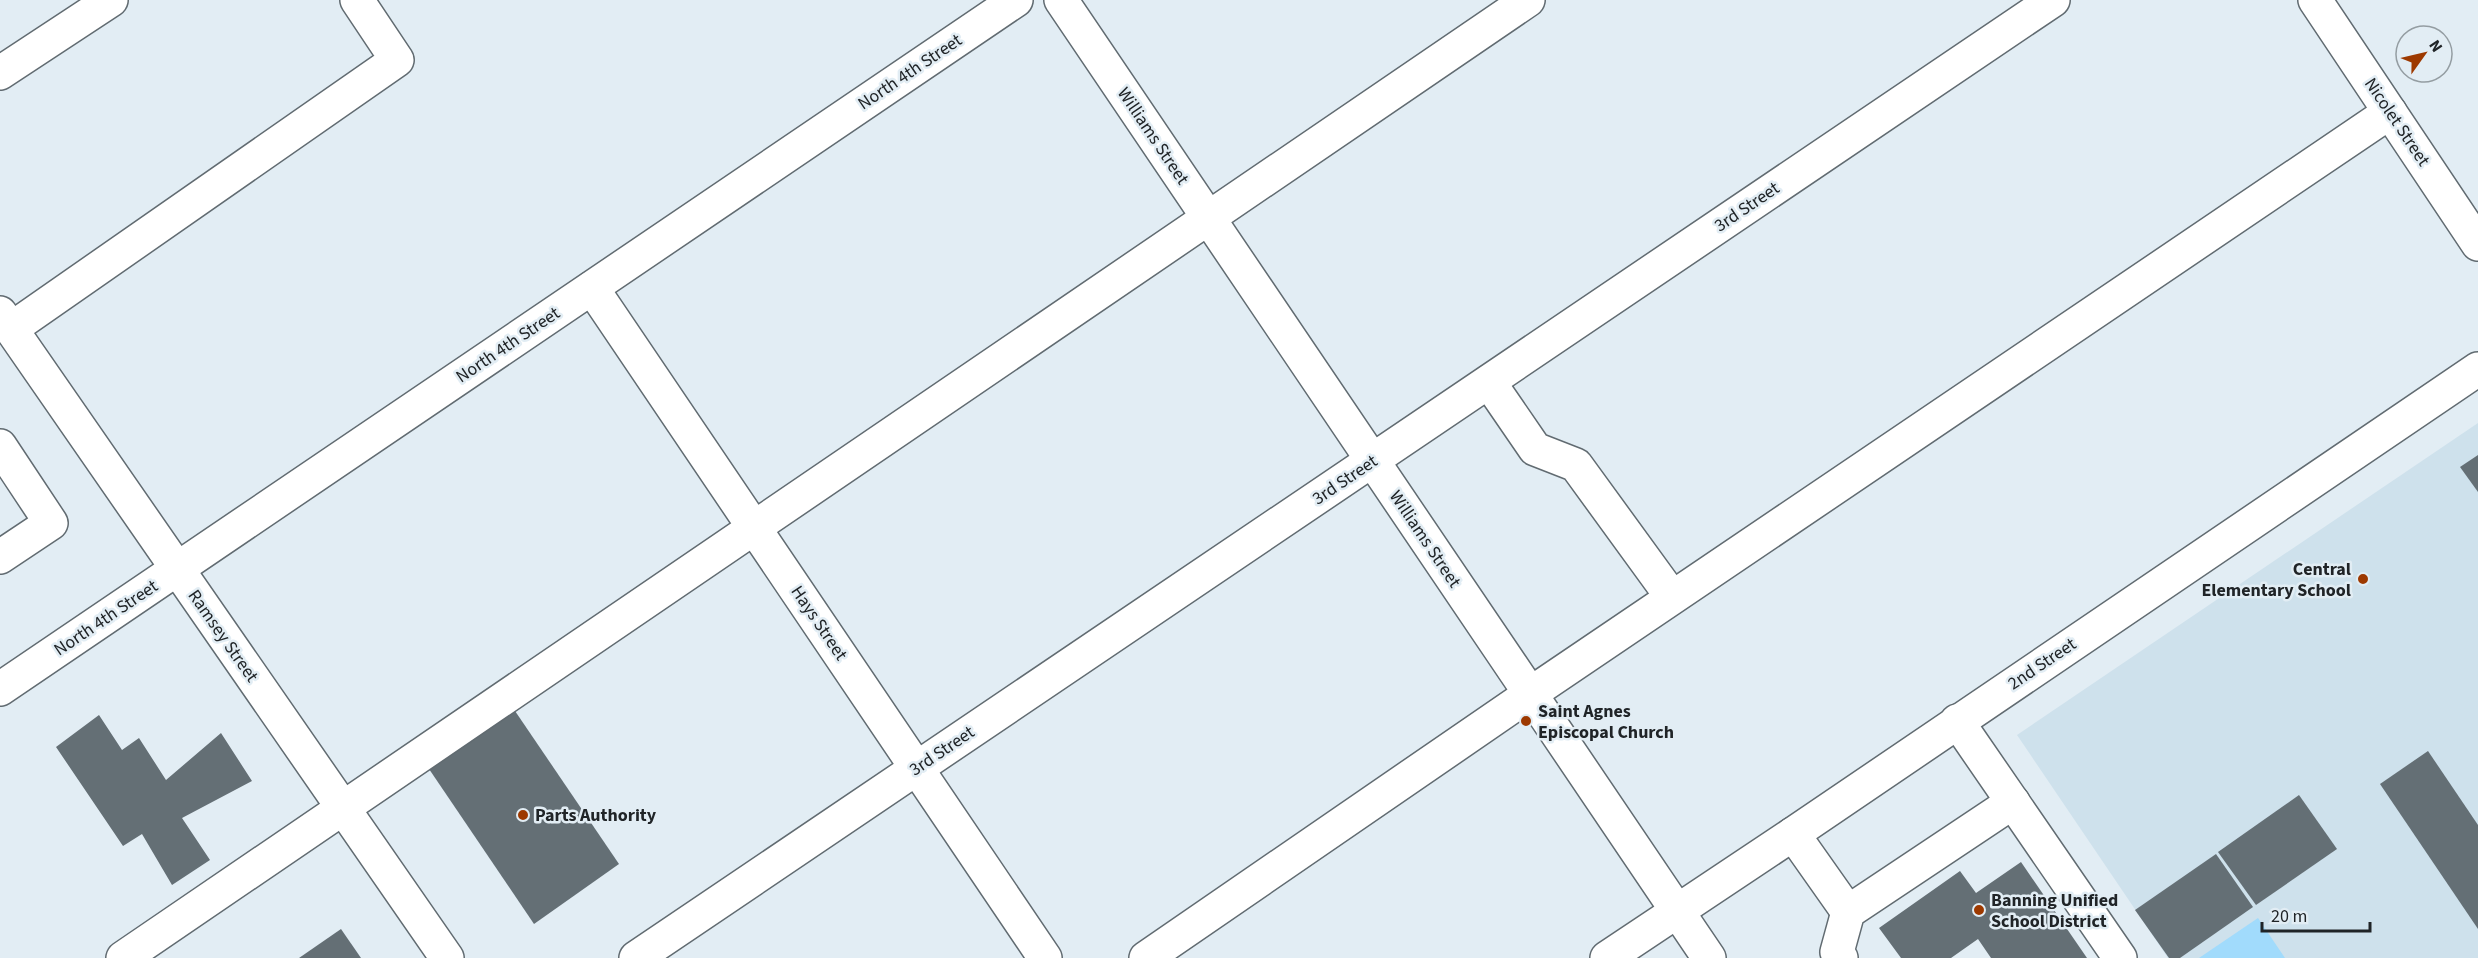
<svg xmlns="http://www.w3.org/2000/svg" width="2478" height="958" viewBox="0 0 2478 958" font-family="'Source Sans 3',sans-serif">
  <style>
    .built { fill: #cee1ec }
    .green { fill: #a1dbfc }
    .building { fill: #646f75 }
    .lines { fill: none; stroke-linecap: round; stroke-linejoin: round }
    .minor-casing { stroke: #616b71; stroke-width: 36 }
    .major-casing { stroke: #616b71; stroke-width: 36 }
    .minor { stroke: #fff; stroke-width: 33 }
    .major { stroke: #fff; stroke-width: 33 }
    .poi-dot { fill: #9d3900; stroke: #e2edf4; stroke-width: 2 }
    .labels { text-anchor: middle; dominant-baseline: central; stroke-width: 5; stroke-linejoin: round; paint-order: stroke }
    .street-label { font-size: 18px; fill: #202427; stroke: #e2edf4 }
    .poi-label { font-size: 18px; font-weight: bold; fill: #202427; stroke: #e2edf4; text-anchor: start }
  </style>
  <rect width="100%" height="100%" fill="#e2edf4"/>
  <polygon class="built" points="2478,423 2478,958 2168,958 2017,735"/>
  <polygon class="green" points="2258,918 2285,958 2199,958"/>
  <g class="building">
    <polygon points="2478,455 2478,492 2460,467"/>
    <polygon points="513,708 619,864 534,924 427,766"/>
    <polygon points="99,715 122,750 139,738 166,780 221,733 252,781 182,818 210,860 172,885 142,834 123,846 56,747"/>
    <polygon points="2428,751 2478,825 2478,929 2380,784"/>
    <polygon points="2299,795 2337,849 2256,905 2218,852"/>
    <polygon points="2216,854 2253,907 2180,958 2169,958 2135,910"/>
    <polygon points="2021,862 2087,958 1991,958 1978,939 1951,958 1901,958 1879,928 1960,871 1976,893"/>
    <polygon points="341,929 361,958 299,958"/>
  </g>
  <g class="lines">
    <g class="minor-casing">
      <g id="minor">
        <polyline points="1061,0 1709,958"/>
        <polyline points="2315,0 2478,244"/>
        <polyline points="0,73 111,0"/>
        <polyline points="592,288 1045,958"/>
        <polyline points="11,329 397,60 357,0"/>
        <polyline points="1489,382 1535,449 1576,465 1672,597"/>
        <polyline points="0,446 51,523 0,557"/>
        <polyline points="0,689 1016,0"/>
        <polyline points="1957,721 2120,958"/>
        <polyline points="1793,834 1848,912"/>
        <polyline points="123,958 1528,0"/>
        <polyline points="636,958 2053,0"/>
        <polyline points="1146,958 1530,694 2390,112"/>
        <polyline points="1607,958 1793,834 2478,369"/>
        <polyline points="1841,958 1837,952 1848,912 2013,802"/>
      </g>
    </g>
    <g class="major-casing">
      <polyline id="major" points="0,313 447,958"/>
    </g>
    <use href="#minor" class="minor"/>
    <use href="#major" class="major"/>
  </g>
  <g class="poi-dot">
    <circle cx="2363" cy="579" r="6"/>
    <circle cx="1526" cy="721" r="6"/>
    <circle cx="523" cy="815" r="6"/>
    <circle cx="1979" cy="910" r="6"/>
  </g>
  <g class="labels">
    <g class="street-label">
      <text transform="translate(910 72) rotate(-34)">North 4th Street</text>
      <text transform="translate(2397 122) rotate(56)">Nicolet Street</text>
      <text transform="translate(1153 136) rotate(56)">Williams Street</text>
      <text transform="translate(1747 207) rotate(-34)">3rd Street</text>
      <text transform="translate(508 345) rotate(-34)">North 4th Street</text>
      <text transform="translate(1345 480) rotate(-34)">3rd Street</text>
      <text transform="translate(1425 539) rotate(56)">Williams Street</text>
      <text transform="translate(106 618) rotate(-34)">North 4th Street</text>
      <text transform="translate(819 623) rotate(56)">Hays Street</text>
      <text transform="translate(223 636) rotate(55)">Ramsey Street</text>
      <text transform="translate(2042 664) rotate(-34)">2nd Street</text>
      <text transform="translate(942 751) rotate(-34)">3rd Street</text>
    </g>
    <g class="poi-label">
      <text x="2351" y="569" text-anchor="end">Central<tspan x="2351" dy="21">Elementary School</tspan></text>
      <text x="1538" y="711">Saint Agnes<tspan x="1538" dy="21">Episcopal Church</tspan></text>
      <text x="535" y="815">Parts Authority</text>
      <text x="1991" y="900">Banning Unified<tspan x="1991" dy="21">School District</tspan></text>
    </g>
  </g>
  <g transform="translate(2424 54) rotate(56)"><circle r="28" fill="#e2edf4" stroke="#949da2" stroke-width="1.5"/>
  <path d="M0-4.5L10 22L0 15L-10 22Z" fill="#9d3900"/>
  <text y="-9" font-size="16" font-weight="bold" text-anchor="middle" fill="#202427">N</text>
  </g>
  <path d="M2262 922v9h108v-9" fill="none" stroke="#202427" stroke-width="3"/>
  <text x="2271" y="922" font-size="18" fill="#202427" stroke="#e2edf4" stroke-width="4.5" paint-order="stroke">20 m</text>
</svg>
